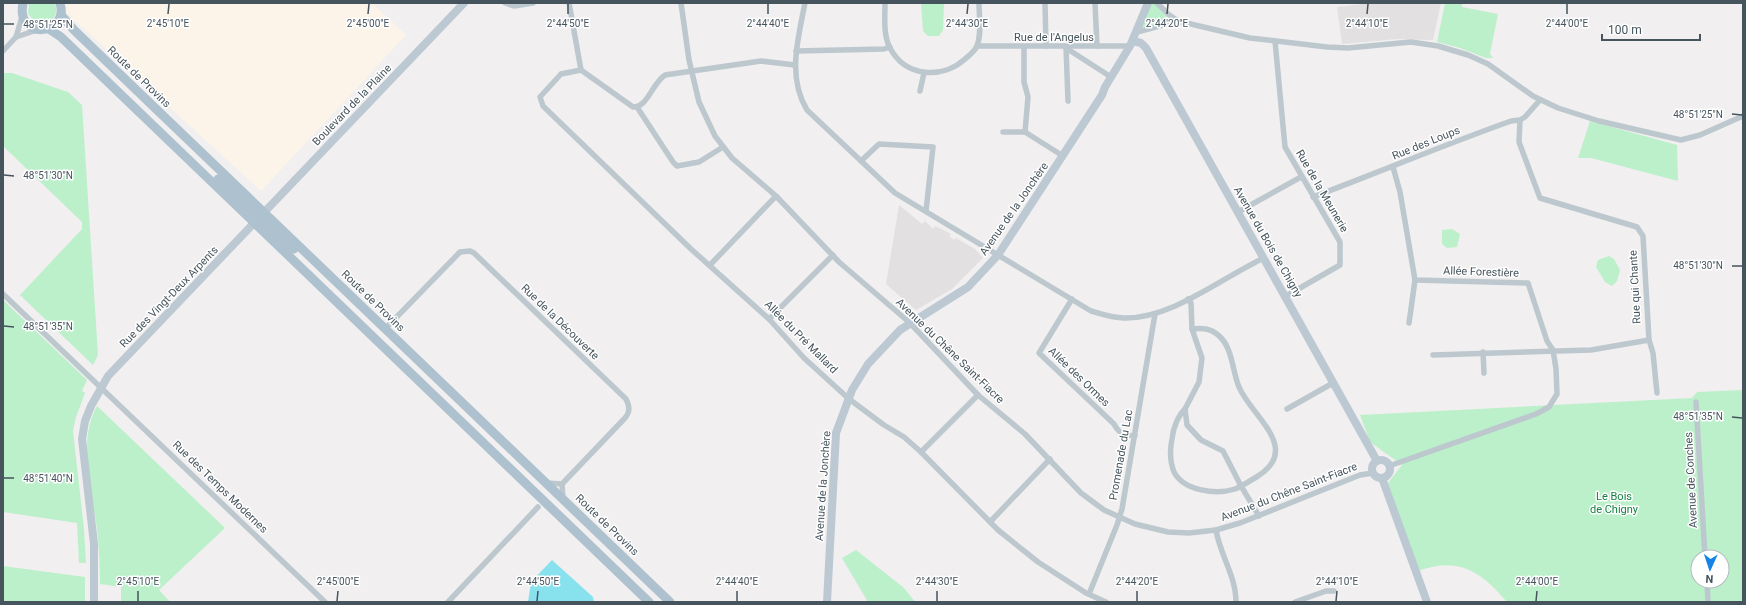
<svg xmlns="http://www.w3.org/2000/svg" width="1746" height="605" viewBox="0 0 1746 605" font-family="Roboto,sans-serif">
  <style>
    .commercial { fill: #fcf4e8 }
    .education { fill: #e2e0e1 }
    .green { fill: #bcf0cb; fill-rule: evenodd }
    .water { fill: #88e2ee }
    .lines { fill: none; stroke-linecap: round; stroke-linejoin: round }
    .street { stroke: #bcc8ce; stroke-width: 5.5 }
    .secondary { stroke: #bcc9d3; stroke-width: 8 }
    .primary { stroke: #aec1ce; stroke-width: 9 }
    .ticks { fill: none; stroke: #46545d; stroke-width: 1.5 }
    .labels { text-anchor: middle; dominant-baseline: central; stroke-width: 3; stroke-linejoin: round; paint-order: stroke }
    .street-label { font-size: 11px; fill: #46545d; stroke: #fff }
    .park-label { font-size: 11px; fill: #158040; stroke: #fff }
    .ticks-label { font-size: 10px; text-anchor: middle; fill: #46545d; stroke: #fff; stroke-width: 3; stroke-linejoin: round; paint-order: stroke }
  </style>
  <rect width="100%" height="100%" fill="#f1efef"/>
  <polygon class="commercial" points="56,3 372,3 406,35 261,191"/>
  <g class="education">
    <polygon points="1371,3 1441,3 1433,40 1397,39 1342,44 1337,7"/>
    <polygon points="899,205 922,224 925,221 933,229 935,226 951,234 949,236 954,240 956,238 975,249 983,258 952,289 916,310 886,284"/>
  </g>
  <g class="green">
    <path d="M29 3H55C58 13 55 20 46 24L34 22 28 13Z"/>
    <polygon points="921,3 944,3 943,30 939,36 928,36 923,31"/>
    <polygon points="1445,3 1462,3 1462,7 1498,14 1490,54 1493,58 1486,58 1460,48 1437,42"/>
    <polygon points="1151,4 1155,4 1168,19 1168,21 1140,28"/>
    <polygon points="3,73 12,73 68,92 82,105 98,355 93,365 20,295 82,229 82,222 3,146"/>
    <polygon points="1590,121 1677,145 1678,181 1591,158 1578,158"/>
    <polygon points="1452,229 1460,234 1457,247 1447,248 1442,244 1442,230"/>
    <polygon points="1609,256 1614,259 1620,270 1617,281 1612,286 1605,282 1596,267 1598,260"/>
    <polygon points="3,300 87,380 82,391 85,393 76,417 73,431 84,529 86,563 79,563 77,523 3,512"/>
    <path d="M1743 390V602H1507C1481 571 1458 556 1418 571L1388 483 1402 465 1370 442 1360 415 1692 398 1697 392ZM1698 557H1722V581H1698Z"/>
    <path d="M97 406 225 528 159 590 170 602H121V587L100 584C100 566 99 548 97 529 92 491 77 441 97 406Z"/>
    <polygon points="856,550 904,588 915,602 868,602 842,558"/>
    <polygon points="3,566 85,577 85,602 3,602"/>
  </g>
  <polygon class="water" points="552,560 593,597 594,602 528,602 531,582"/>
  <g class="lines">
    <g class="street">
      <polyline points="505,3 514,6 533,3"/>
      <path d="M569 3 581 70 633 107C648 107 651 85 665 75L761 61 795 65"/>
      <polyline points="681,3 689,60 699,102 715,136 732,158 776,196 839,262 910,323 978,395 1025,434 1081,493 1104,510 1135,524 1168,532 1189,533 1216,530 1240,523 1360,475 1373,473"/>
      <path d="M805 3C798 39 787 77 807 110L895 193 1091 311C1101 314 1113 318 1124 318 1172 319 1221 278 1264 258"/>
      <path d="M885 3C885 17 883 35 890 48 906 78 943 79 965 59 970 55 975 51 977 46 982 33 979 16 979 3"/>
      <polyline points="1045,3 1046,46"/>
      <polyline points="1095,3 1097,46"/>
      <polyline points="1157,3 1168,14 1178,21 1250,38 1327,47 1348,48 1411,42 1438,46 1468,55 1488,64 1533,96 1558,108 1599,121 1681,140 1700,135 1743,116"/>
      <polyline points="1137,32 1178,21"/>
      <polyline points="16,37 22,17"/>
      <polyline points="1275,41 1285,147 1340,242 1340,265 1286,296"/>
      <polyline points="977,46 1130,46"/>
      <polyline points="1024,47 1024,82 1028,97 1025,132"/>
      <polyline points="1066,47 1068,101"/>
      <polyline points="1066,48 1111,77"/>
      <polyline points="3,51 16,37 37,30"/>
      <polyline points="796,51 884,49 890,47"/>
      <polyline points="581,70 561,74 540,97 543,106 691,249 769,319 804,358 849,399 884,425 904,437 921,452 998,530 1038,562 1086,593 1106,602"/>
      <polyline points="920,91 924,73"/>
      <polyline points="637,107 673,162 677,166 699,162 723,147"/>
      <polyline points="1003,132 1025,132 1063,156"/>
      <polyline points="861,161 879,144 933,147 926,211"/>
      <path d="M1313 197C1379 172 1444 145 1511 121L1520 120 1525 117 1540 100"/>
      <polyline points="1238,212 1301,177"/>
      <polyline points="710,265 776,196"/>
      <polyline points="3,294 325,602"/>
      <path d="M1072 299 1039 353 1114 424C1119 434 1125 435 1135 436"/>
      <polyline points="1188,299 1191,303 1192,329 1202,358 1199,382 1185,409 1187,425 1201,440 1223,451 1241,486 1259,516"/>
      <polyline points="769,319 833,255"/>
      <polyline points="1409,323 1415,280"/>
      <path d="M385 329 460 252 470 251 474 253 626 399C630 407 630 412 625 418L562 484 547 483"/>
      <polyline points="1649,340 1653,353 1657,393"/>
      <polyline points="1483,352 1484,373"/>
      <polyline points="1433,355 1591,350 1649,340 1643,236 1637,227 1540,198 1519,142 1520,120"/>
      <polyline points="1696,402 1705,557"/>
      <path d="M1185 409C1178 416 1173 428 1172 439 1170 449 1170 462 1174 472 1184 491 1216 495 1235 489 1243 486 1251 480 1258 476 1302 448 1251 416 1239 387 1232 371 1233 347 1218 335 1210 328 1202 328 1192 329"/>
      <polyline points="1287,409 1333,383"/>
      <polyline points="921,452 978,395"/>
      <polyline points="1389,466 1536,414 1549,407 1557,394 1556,369 1553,350 1547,341 1528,283 1415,280 1400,192 1393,167"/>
      <polyline points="562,484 563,499"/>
      <polyline points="990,522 1050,459"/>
      <path d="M1216 530C1220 555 1236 576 1236 602"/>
      <polyline points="1707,581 1708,602"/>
      <polyline points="1089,594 1117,525 1122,509 1155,314"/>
      <polyline points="448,602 538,507"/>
      <polyline points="1295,602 1326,591 1334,591"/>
    </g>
    <g class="secondary">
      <polyline points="1133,41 1141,43 1146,48 1377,461"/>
      <circle cx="1381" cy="469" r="9"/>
      <polyline points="1382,478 1427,602"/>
      <polyline points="94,602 94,544 82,439 85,421 91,406 108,376 464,3"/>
      <polyline points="827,602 836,433 852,390 868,364 900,330 968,287 998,255 1102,95 1105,87 1130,46 1148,3"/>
    </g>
    <g class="primary">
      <path d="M23 3C15 41 70 36 60 3"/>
      <polyline points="61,15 74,30 154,107 670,602"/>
      <polyline points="49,29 61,37 649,602"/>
      <polyline points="218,179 294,249"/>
    </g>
  </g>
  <path class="ticks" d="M168 14 169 4M368 14 369 4M568 14V4M768 14V4M967 14 968 4M1167 14 1168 4M1367 14 1368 4M1567 14V4M4 24H14M1732 114 1742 115M4 175 14 176M1732 266H1742M4 326 14 327M1732 417 1742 418M4 478H14M138 601V591M337 601 338 591M537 601 538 591M737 601V591M937 601V591M1137 601V591M1336 601 1337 591M1536 601 1537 591"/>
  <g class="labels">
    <g class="street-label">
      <text x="1054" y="37">Rue de l'Angelus</text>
      <text transform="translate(139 77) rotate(44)">Route de Provins</text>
      <text transform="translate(352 105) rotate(-46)">Boulevard de la Plaine</text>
      <text transform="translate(1426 143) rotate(-22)">Rue des Loups</text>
      <text transform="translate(1322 191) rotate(60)">Rue de la Meunerie</text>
      <text transform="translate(1014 209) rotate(-55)">Avenue de la Jonchère</text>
      <text transform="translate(1268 242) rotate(60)">Avenue du Bois de Chigny</text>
      <text transform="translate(1481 272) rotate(2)">Allée Forestière</text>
      <text transform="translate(1635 287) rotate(-93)">Rue qui Chante</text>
      <text transform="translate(169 297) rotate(-46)">Rue des Vingt-Deux Arpents</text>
      <text transform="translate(373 301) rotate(44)">Route de Provins</text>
      <text transform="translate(560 322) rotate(44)">Rue de la Découverte</text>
      <text transform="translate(801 337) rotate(45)">Allée du Pré Mallard</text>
      <text transform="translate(950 351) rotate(44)">Avenue du Chêne Saint-Fiacre</text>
      <text transform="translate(1079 377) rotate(44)">Allée des Ormes</text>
      <text transform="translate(1121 455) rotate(-80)">Promenade du Lac</text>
      <text transform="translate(1691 480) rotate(-93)">Avenue de Conches</text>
      <text transform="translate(823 486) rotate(-86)">Avenue de la Jonchère</text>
      <text transform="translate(220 487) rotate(44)">Rue des Temps Modernes</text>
      <text transform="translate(1289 492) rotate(-21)">Avenue du Chêne Saint-Fiacre</text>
      <text transform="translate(607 525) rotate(44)">Route de Provins</text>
    </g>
    <g class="park-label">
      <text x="1614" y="496">Le Bois<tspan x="1614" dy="13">de Chigny</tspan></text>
    </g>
  </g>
  <g class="ticks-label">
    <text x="168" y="27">2°45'10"E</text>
    <text x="1167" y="27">2°44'20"E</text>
    <text x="1367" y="27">2°44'10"E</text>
    <text x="1567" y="27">2°44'00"E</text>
    <text x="368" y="27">2°45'00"E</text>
    <text x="568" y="27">2°44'50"E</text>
    <text x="768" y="27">2°44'40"E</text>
    <text x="967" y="27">2°44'30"E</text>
    <text x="48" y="28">48°51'25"N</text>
    <text x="1698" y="118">48°51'25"N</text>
    <text x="48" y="179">48°51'30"N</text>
    <text x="1698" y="269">48°51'30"N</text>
    <text x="48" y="330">48°51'35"N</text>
    <text x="1698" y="420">48°51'35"N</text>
    <text x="48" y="482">48°51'40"N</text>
    <text x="138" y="585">2°45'10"E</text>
    <text x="338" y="585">2°45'00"E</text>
    <text x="538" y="585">2°44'50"E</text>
    <text x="737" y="585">2°44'40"E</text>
    <text x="937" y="585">2°44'30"E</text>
    <text x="1137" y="585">2°44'20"E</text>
    <text x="1337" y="585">2°44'10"E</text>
    <text x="1537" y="585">2°44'00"E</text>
  </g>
  <rect width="1746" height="605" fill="none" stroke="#46545d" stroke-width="8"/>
  <g transform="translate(1710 569) rotate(183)"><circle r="19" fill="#ffffff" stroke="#b5bbbe"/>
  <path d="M0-3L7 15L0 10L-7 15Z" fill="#1584e5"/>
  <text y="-6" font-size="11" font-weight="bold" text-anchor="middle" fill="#46545d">N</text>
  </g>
  <path d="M1602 34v6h98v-6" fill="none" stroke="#46545d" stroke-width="2"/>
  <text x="1608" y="34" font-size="12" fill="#46545d" stroke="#ffffff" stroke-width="3" paint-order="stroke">100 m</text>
</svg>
